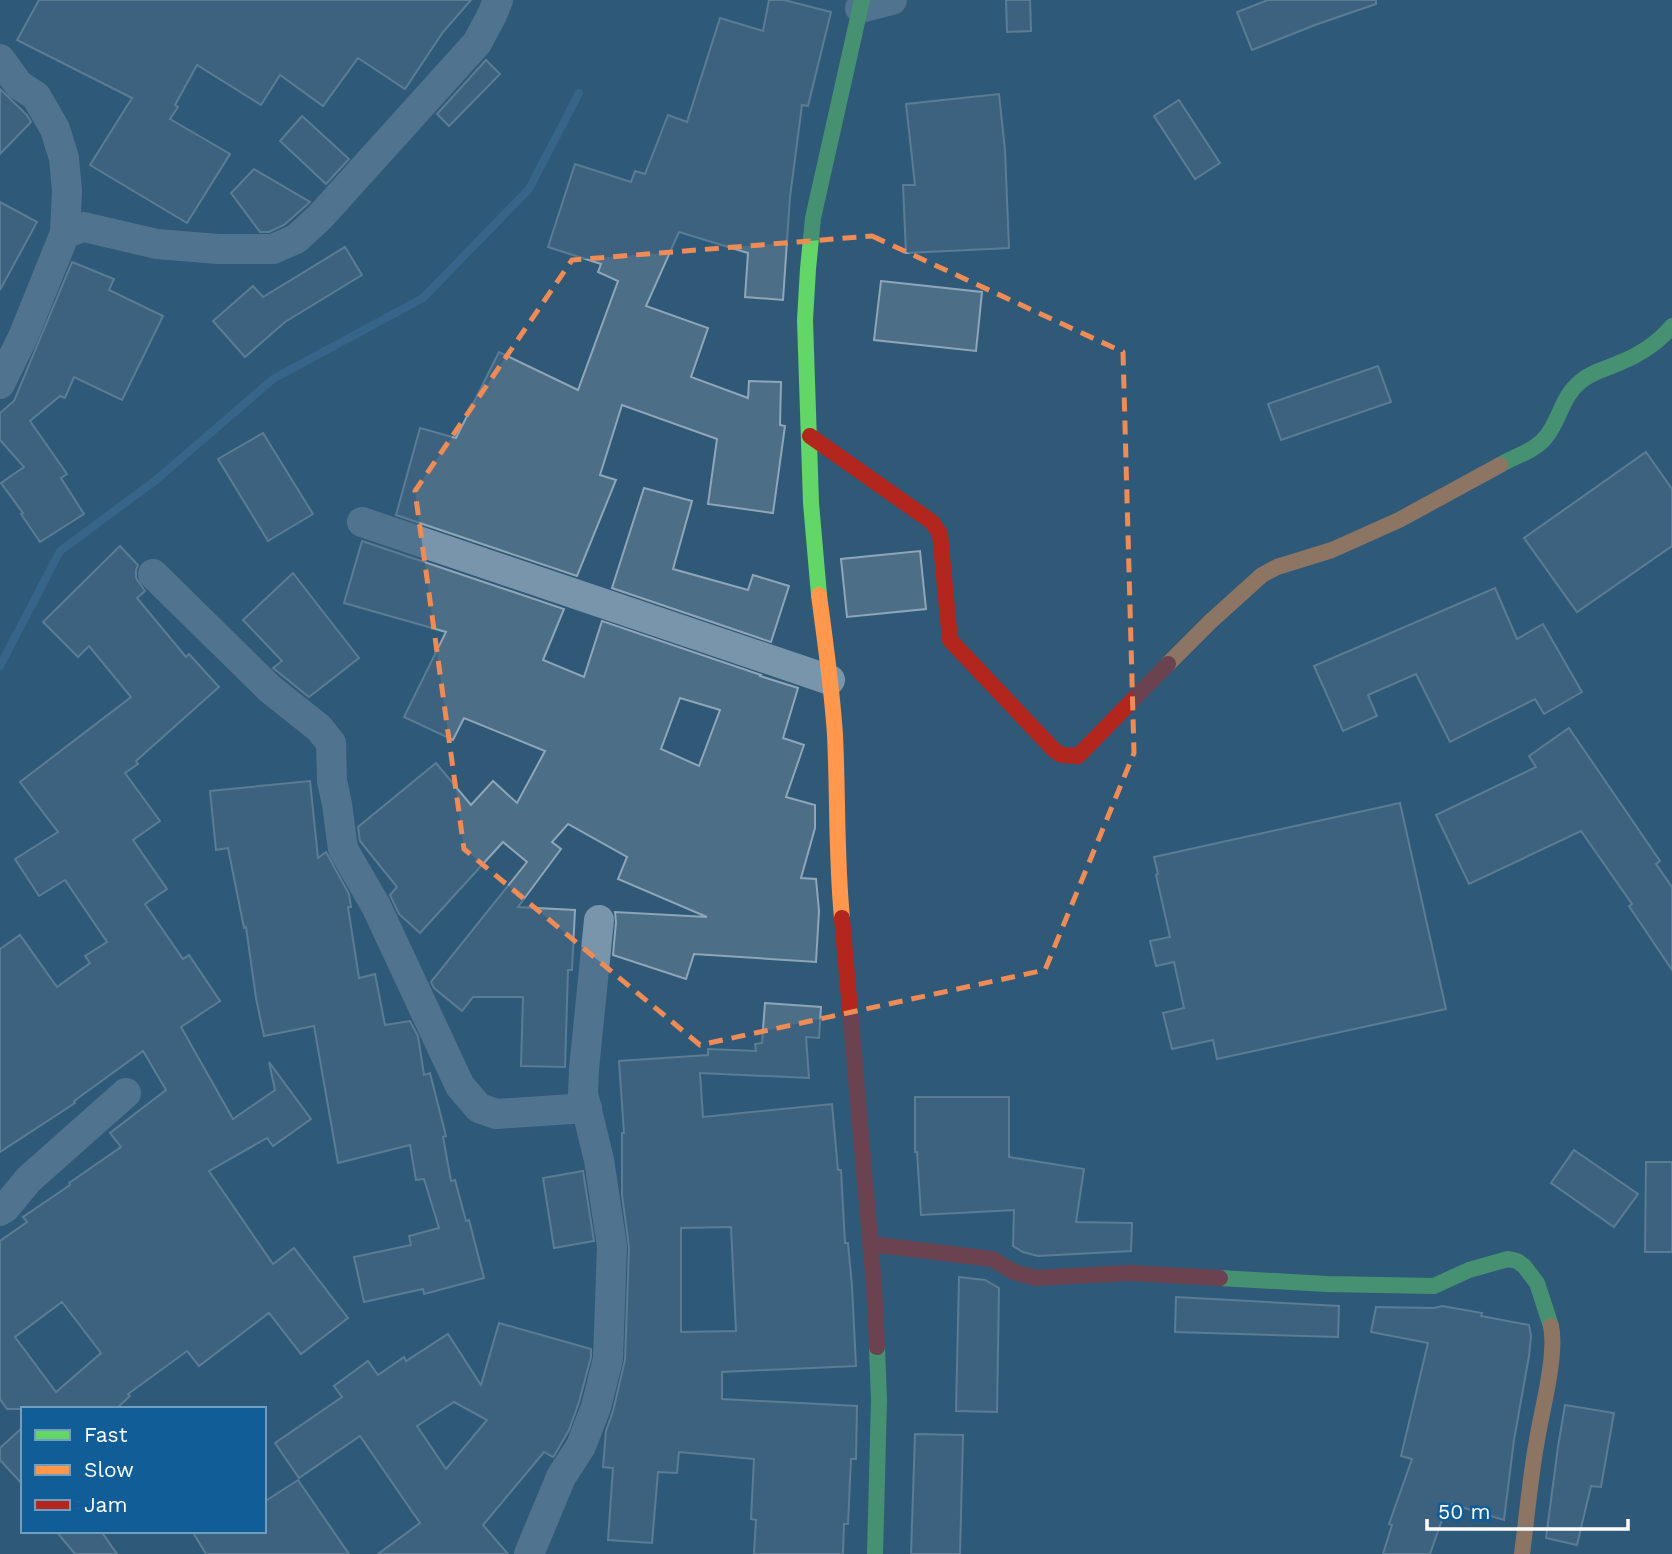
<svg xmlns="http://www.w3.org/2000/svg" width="1672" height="1554" viewBox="0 0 1672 1554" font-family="'Work Sans',sans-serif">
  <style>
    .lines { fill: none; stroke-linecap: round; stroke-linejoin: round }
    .stream { stroke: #3f749d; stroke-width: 8 }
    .building { fill: #4d6e87; stroke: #8ea6b8; stroke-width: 2; fill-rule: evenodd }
    .street { stroke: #7995ab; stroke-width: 30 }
    .fast { stroke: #63d668; stroke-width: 16 }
    .slow { stroke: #ff974d; stroke-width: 16 }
    .jam { stroke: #b3261e; stroke-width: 16 }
    .marked { fill: none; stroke: #ef8b55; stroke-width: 5; stroke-dasharray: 14 9; stroke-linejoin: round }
  </style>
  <rect width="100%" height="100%" fill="#305978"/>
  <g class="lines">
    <polyline class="stream" points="0,666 60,551 156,480 273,379 423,298 529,189 579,93"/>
  </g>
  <g class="building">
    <polygon points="39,0 471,0 443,32 405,89 358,58 323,106 280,75 261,105 197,65 175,105 178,107 170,119 230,154 187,223 90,165 132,98 17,40"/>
    <polygon points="769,0 784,0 831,12 808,106 802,105 790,197 783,300 745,297 748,253 679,232 646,306 708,328 691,377 748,398 749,381 781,382 780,425 785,426 773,513 708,504 717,439 622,405 600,475 616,480 577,576 396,515 420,428 456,438 499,352 578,390 618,281 598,272 601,264 548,247 575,164 631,182 635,171 645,174 668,115 687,122 720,18 763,31"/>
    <polygon points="1006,0 1030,0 1031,31 1007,32"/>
    <polygon points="1268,0 1376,0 1376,4 1315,25 1252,50 1237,12"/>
    <polygon points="486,60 500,74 449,126 437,114"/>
    <polygon points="0,89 27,115 31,122 0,154"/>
    <polygon points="999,94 1005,150 1009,248 906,253 903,185 915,185 906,104"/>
    <polygon points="1179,100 1220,163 1195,179 1154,116"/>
    <polygon points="302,116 349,159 326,184 280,141"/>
    <polygon points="254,169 310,202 284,225 269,232 260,232 231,193"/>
    <polygon points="0,202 37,222 0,290"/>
    <polygon points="345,247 362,275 285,322 245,357 213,321 253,286 263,297"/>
    <polygon points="72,262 114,279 109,290 163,316 122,400 74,377 65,398 60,396 30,421 67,474 61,478 84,514 40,542 21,514 23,513 1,483 24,467 0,440 0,413 14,401"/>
    <polygon points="881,281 982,292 976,351 874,340"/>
    <polygon points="1378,366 1391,402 1281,440 1268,404"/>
    <polygon points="263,433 313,514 268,541 218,459"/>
    <polygon points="1646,452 1672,489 1672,546 1577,612 1524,538"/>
    <polygon points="644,488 692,501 673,569 748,590 753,575 789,586 771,642 612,588"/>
    <path d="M362 541 564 609 543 660 584 677 602 621 761 675 760 676 798 688 783 738 804 745 786 797 815 805V828L801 878 816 879 819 911 816 962 694 954 686 979 613 955 616 922 615 912 707 917 618 879 627 857 568 824 552 842 561 849 518 907 575 910 572 970H568L565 1067 521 1066 523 997H473L462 1011 434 988 431 982 527 862 503 842 420 933 399 914 390 895 397 887 360 841 358 827 436 763 471 805 493 781 517 803 545 751 464 718 453 740 404 717 446 632 344 603ZM680 698 720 710 699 766 661 749Z"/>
    <path d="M120 546 138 565 136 570V578L145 591 137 598 186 657 189 654 219 687 136 761 138 764 125 773 160 821 133 840 167 889 145 904 183 959 189 955 220 1001 181 1027 233 1119 275 1090 269 1062 311 1119 273 1146 267 1138 209 1171 273 1264 294 1248 348 1318 301 1354 269 1313 199 1366 187 1351 128 1394 130 1396 116 1409H7L0 1399V1241L27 1222 23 1217 70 1185 69 1183 121 1147 110 1133 166 1090 143 1051 74 1101 75 1103 0 1152V949L20 935 57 987 90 963 85 956 107 942 65 880 39 896 15 859 58 832 20 782 131 697 89 646 78 657 43 622ZM62 1302 101 1353 56 1392 15 1337Z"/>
    <polygon points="920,551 926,609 847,617 841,559"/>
    <polygon points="293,573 359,658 309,697 273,668 282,661 243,620"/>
    <polygon points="1495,588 1517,639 1543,624 1582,692 1544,714 1535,699 1450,742 1416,674 1368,695 1377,716 1343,731 1314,666"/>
    <polygon points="1569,728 1660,861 1656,864 1672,887 1672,970 1629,906 1632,904 1581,831 1469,884 1436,815 1536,767 1529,756"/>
    <polygon points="310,781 318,858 326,852 349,894 351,907 348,907 359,978 375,974 385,1025 410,1021 418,1036 424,1075 430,1073 446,1136 443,1137 451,1181 455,1180 466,1221 469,1220 484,1278 424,1294 423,1289 364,1302 354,1257 411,1245 409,1236 439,1228 424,1179 416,1180 410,1145 338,1163 314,1026 264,1036 256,998 246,927 244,928 228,848 216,850 210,791"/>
    <polygon points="1400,803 1446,1009 1217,1059 1213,1040 1172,1049 1163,1013 1184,1008 1174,962 1156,966 1150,941 1170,937 1156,875 1158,874 1154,857"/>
    <path d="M765 1003 821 1007 819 1038 806 1037 809 1078 700 1073 703 1117 832 1104 838 1170H841L845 1243H848L852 1286 856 1366 722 1372V1399L857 1406 856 1459H851L848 1524H844L843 1554H754L756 1520 751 1519 754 1459 679 1452 677 1473 658 1472 652 1543 608 1540 613 1468 603 1467 606 1431 613 1411 625 1360 629 1247 622 1195V1133H624L619 1061 708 1055V1049L756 1051 755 1044 762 1043ZM731 1227 736 1331 681 1332V1228Z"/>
    <polygon points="915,1097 1009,1097 1009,1157 1084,1169 1076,1222 1132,1223 1131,1251 1038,1256 1023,1252 1013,1246 1014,1210 921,1215 917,1152 915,1152"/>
    <polygon points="1574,1150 1638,1194 1614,1227 1551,1183"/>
    <polygon points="1646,1162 1672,1162 1672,1252 1645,1252"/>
    <polygon points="583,1171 594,1241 554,1248 543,1178"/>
    <polygon points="959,1277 985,1280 999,1288 997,1412 956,1411"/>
    <polygon points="1176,1297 1339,1306 1338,1337 1175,1332"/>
    <polygon points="1442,1306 1482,1313 1481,1316 1529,1325 1531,1336 1529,1356 1514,1440 1504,1520 1448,1503 1430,1554 1383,1554 1392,1525 1389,1524 1412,1459 1401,1456 1428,1343 1371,1332 1376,1307 1434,1308"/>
    <path d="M499 1323 591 1349V1357L579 1402 569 1430 554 1456 553 1457 544 1452 483 1525 508 1554H378L420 1523 360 1436 299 1478 275 1443 342 1397 334 1386 368 1361 378 1375 404 1357 406 1361 448 1334 481 1385ZM454 1402 487 1420 446 1469 417 1426Z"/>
    <polygon points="1565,1405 1614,1413 1601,1487 1591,1486 1577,1545 1546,1538 1558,1447"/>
    <polygon points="23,1427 23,1485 0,1460 0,1448"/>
    <polygon points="915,1434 963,1435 960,1554 911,1554"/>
    <polygon points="298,1480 349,1554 206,1554 192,1531 264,1531 264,1502"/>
    <polygon points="56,1531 101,1531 117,1554 75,1554"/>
  </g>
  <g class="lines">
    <g class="street">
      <polyline points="860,8 892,0"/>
      <polyline points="0,59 19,85 36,96 55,129 64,158 67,191 65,233 23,337 0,384"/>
      <polyline points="65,233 84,227 157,244 218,249 273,249 296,239 320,217 477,43 492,15 498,0"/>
      <polyline points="362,522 830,680"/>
      <polyline points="153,574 270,689 319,728 331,743 332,781 337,804 343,849 376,906 460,1086 479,1108 496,1114 587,1108"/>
      <polyline points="0,1211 5,1208 29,1179 126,1093"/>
      <polyline points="529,1554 561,1477 581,1446 596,1407 608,1359 612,1246 599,1160 583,1094 584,1069 599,920"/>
    </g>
    <g class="fast">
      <path d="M1500 465C1515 456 1535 451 1546 437 1560 420 1562 396 1580 382 1591 372 1606 369 1619 363 1639 355 1658 343 1672 326"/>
      <polyline points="819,595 811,503 805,320 808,269 813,218 862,0"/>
      <polyline points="1220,1278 1327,1284 1434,1286 1469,1270 1508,1259 1517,1261 1524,1266 1537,1283 1551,1326"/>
      <polyline points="875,1554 879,1400 877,1347"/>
    </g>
    <g class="slow">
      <path d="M819 595C825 641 832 688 835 735 838 796 836 857 842 918"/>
      <polyline points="1168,664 1211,621 1262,575 1277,567 1332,550 1399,520 1500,465"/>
      <path d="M1522 1554C1527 1516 1530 1478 1537 1440 1542 1409 1557 1355 1551 1326"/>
    </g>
    <g class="jam">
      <polyline points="810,436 932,522 940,534 950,640 1055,751 1062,755 1078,756 1168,664"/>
      <polyline points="842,918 874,1285 877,1347"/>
      <polyline points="870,1244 992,1259 1014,1272 1036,1278 1131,1273 1220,1278"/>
    </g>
  </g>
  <path d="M0 0H1672V1554H0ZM872 236 1123 352 1134 753 1045 970 700 1045 464 849 415 491 572 260Z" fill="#305978" fill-opacity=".55" fill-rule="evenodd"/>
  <path class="marked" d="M872 236 1123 352 1134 753 1045 970 700 1045 464 849 415 491 572 260Z"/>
  <rect x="21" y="1407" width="245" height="126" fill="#115d97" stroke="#709ec1" stroke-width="2"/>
  <rect x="35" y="1430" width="35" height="10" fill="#63d668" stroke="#709ec1" stroke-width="2"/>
  <text x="84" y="1442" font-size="21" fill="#ffffff">Fast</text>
  <rect x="35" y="1465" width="35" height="10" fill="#ff974d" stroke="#709ec1" stroke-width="2"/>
  <text x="84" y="1477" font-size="21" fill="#ffffff">Slow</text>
  <rect x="35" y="1500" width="35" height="10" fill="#b3261e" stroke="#709ec1" stroke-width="2"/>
  <text x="84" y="1512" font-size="21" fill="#ffffff">Jam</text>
  <path d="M1427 1519v10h201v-10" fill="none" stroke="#ffffff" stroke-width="3.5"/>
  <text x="1438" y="1519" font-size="21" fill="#ffffff" stroke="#115d97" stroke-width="5" paint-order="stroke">50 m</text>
</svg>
